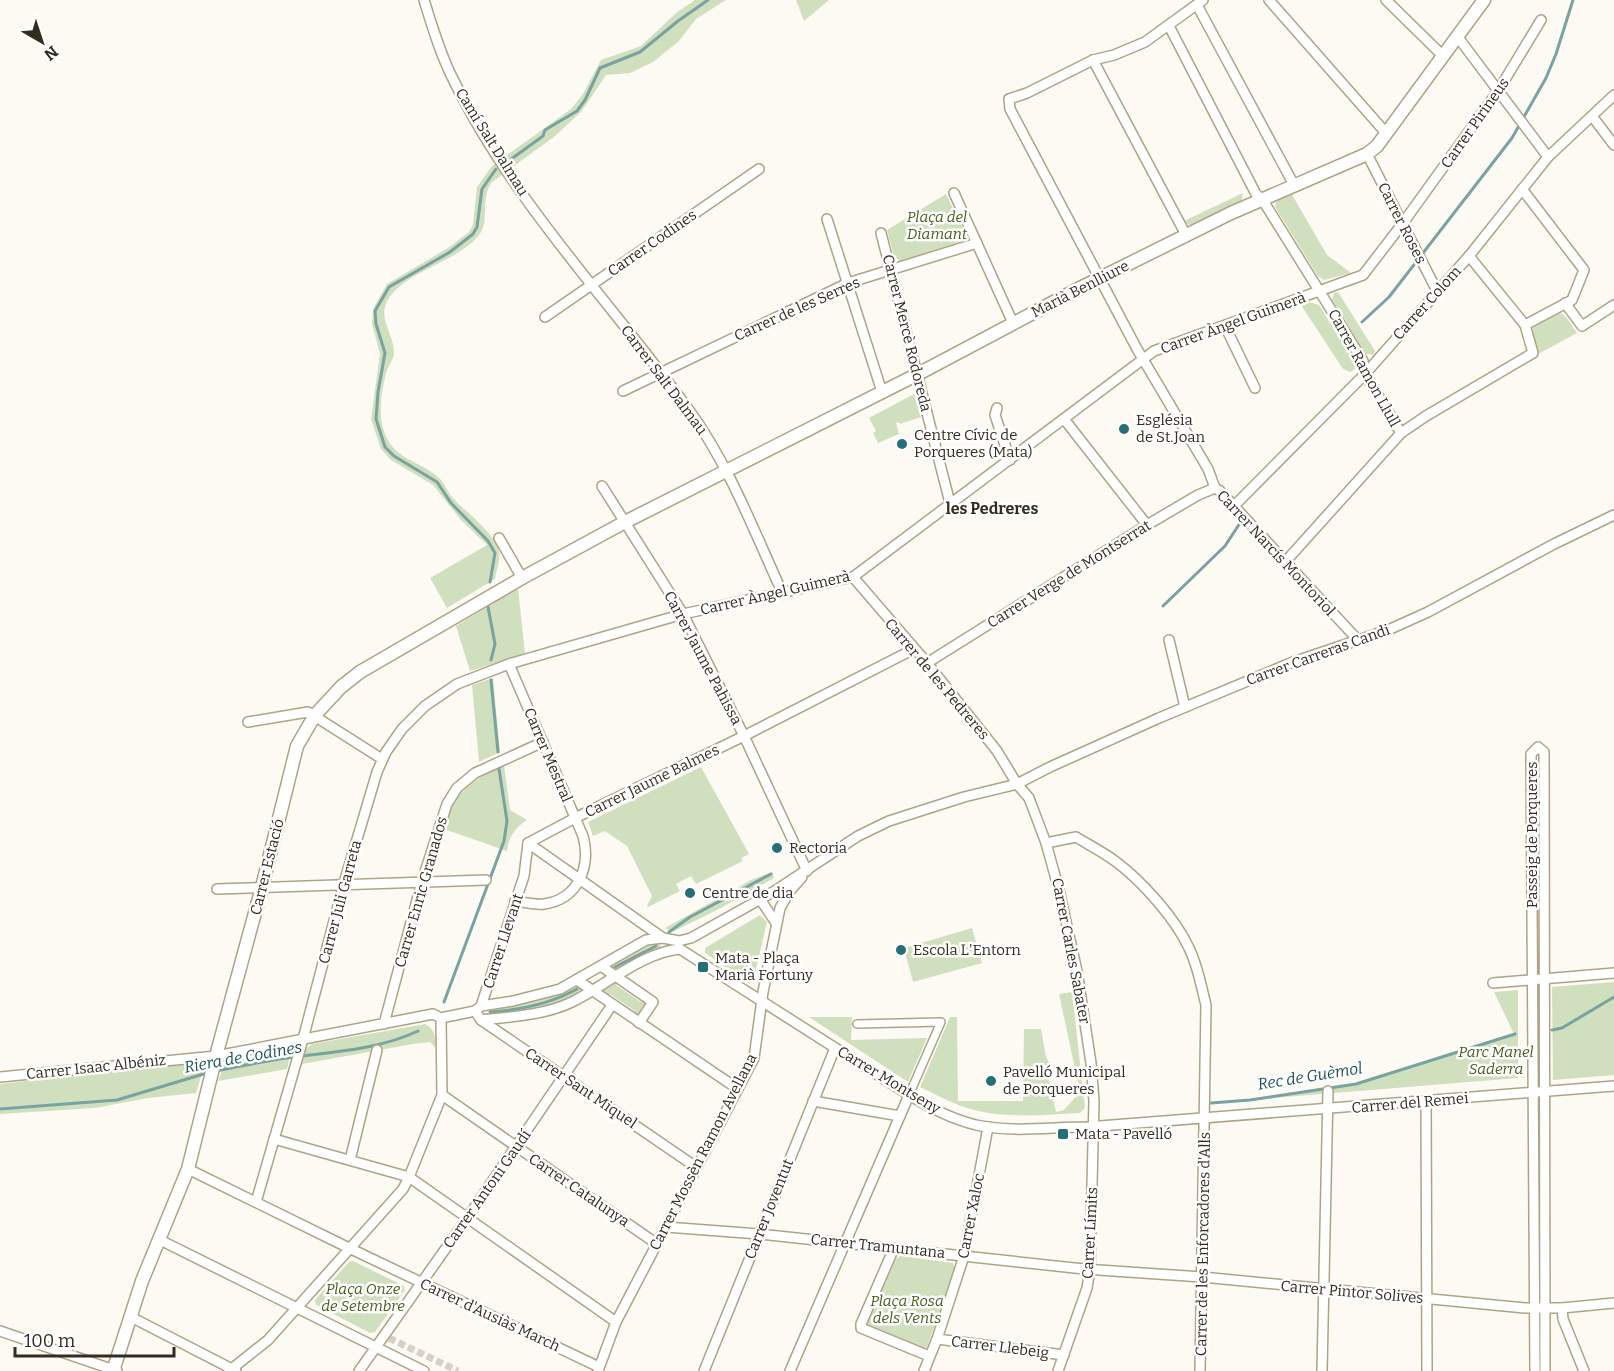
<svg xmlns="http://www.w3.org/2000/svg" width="1614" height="1371" viewBox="0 0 1614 1371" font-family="Bitter,serif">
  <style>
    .green { fill: #d0dfbe }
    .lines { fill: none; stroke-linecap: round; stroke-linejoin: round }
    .stream { stroke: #78a3a0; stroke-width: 3 }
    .pedestrian-tunnel { stroke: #d5d1ca; stroke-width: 7; stroke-dasharray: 7 3.5; stroke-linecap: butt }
    .pedestrian-casing { stroke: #b0a385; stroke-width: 10 }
    .minor-casing { stroke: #b0a385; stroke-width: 12 }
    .tertiary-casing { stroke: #b0a385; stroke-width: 15 }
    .pedestrian { stroke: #fff; stroke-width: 7 }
    .minor { stroke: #fff; stroke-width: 9 }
    .tertiary { stroke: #fff; stroke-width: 12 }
    .poi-dot { fill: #266f79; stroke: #fff; stroke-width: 2 }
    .labels { text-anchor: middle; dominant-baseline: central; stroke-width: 5; stroke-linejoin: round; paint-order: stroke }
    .street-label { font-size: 15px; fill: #332d21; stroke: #fff }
    .park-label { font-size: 15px; font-style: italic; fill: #475f1d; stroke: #fff }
    .poi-label { font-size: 15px; fill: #332d21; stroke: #fff; text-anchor: start }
    .neighbourhood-label { font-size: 16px; font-weight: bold; fill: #332d21; stroke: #fff }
    .water-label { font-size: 16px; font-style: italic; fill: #1b5354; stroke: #fff }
  </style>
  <rect width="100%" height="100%" fill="#fdfaf4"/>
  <g class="green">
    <path d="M695 0H726L696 19 679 41 653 62 630 73 606 75 581 112 555 136 491 183C480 201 490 222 479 235 457 263 398 273 386 304 379 321 395 337 394 353 394 358 389 365 387 370 382 387 378 411 383 428 392 461 419 459 439 478 445 483 447 491 452 497 464 511 496 533 499 552 501 559 496 571 495 579L447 608 430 578 487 545 460 519 433 485 391 460 381 449 371 419 380 354 372 324 373 309 387 284 448 248 469 232 473 225 477 187 492 166 571 109 583 94 601 60 641 46 676 13Z"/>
    <polygon points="796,0 829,0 804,21"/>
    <polygon points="1243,193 1242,200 1191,225 1186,224 1184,221"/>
    <polygon points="1291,193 1327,255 1351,273 1324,280 1318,276 1275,207 1277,199"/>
    <polygon points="946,194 966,235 962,241 900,261 894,256 887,230"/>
    <polygon points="1338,292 1375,351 1373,355 1366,354 1332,300 1334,293"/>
    <polygon points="1309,302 1319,305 1355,363 1356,368 1350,372 1343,369 1301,305"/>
    <polygon points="1560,313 1566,317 1577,333 1538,354 1532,331 1534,325"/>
    <polygon points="914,394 921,417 900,424 899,422 896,423 899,434 878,443 873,433 876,431 869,418"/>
    <polygon points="518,588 525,654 470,671 456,626"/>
    <polygon points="493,678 500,752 479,762 472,685"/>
    <path d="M504 765 510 810 527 820C515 828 509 836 507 851L444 829C452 793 472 780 504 765Z"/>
    <polygon points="701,767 749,854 741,858 743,861 696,884 691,876 676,884 680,891 648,907 647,906 652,896 627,846 605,831 593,836 588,822"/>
    <polygon points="772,872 774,878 719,909 672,932 665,928 751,880"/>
    <polygon points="760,915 767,922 753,982 749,984 705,953 705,948"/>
    <polygon points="972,928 982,963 913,982 904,948"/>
    <polygon points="655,942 660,945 661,948 658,951 616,971 609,966 647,944"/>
    <polygon points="615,980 618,982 616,985 641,1002 644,999 647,1002 639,1016 632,1014 635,1011 610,994 607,997 601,991"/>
    <polygon points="1614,982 1614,1075 1553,1080 1552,987"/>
    <path d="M576 984 585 989C558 1006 522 1016 491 1014L489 1009Z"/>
    <polygon points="1518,990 1518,1078 1250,1100 1356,1084 1514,1034 1494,992"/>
    <path d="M1072 992 1085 1108 1080 1113C1043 1115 1003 1119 967 1108 951 1103 935 1094 920 1087L950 1017H957L958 1101H1023L1024 1029H1041L1046 1057 1050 1064 1047 1071 1056 1112 1064 1110 1080 1092 1059 994Z"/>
    <polygon points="809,1017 852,1017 851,1040 927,1038 908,1082"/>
    <path d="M425 1024C436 1030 435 1037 436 1048L430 1042 413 1044 302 1064 306 1049 312 1044Z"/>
    <polygon points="288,1050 291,1052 287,1069 218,1081 225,1063"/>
    <polygon points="189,1062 205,1063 196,1093 148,1098 95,1108 0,1114 0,1084"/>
    <polygon points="900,1256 953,1263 955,1269 927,1347 922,1349 868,1327 867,1323 896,1259"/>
    <polygon points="353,1261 404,1286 405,1290 375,1332 370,1333 316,1305 315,1300 349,1262"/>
  </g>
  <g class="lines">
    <g class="stream">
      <polyline points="507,162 543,136 545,130 577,111 585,100 600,68 640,52 678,21 708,0"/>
      <polyline points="1362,322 1389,297 1512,138 1546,78 1556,54 1573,0"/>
      <polyline points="490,582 495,553 488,541 451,503 437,482 394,456 385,447 376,419 378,392 385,353 376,324 375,311 389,287 450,252 473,234 477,227 482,189 496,169"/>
      <polyline points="1163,606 1225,546 1240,523"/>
      <polyline points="488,607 495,644 491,660"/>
      <polyline points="491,680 498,752"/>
      <polyline points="669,932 690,917 771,874"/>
      <polyline points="615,967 656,946"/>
      <polyline points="444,1002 504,841 507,821 499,769"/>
      <path d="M490 1012C520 1010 550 1004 577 989"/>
      <polyline points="1552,1030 1562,1028 1614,997"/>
      <path d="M216 1071C245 1065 274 1059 302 1056 342 1051 382 1048 418 1031"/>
      <polyline points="1211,1103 1250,1100 1356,1084 1515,1034"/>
      <polyline points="0,1109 117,1100 207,1073"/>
    </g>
    <polyline class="pedestrian-tunnel" points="389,1338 458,1371"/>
    <g class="pedestrian-casing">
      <polyline id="pedestrian" points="857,1024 941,1022 909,1095"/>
    </g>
    <g class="minor-casing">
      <g id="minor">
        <path d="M424 0C432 26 440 53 452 77 512 201 609 300 689 410 729 465 754 531 782 592"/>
        <polyline points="1203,0 1145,42 1114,55 1093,60 1027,93 1009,99 1010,109 1137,349 1208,469 1215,488 1220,491 1357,639"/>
        <polyline points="1269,0 1386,133"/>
        <polyline points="1386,0 1442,55"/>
        <polyline points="1197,5 1294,185"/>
        <polyline points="1169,26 1256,194 1262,199 1363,361 1365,374 1401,433"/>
        <polyline points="1457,36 1548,157"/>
        <polyline points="1093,60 1186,235"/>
        <polyline points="1592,116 1614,145"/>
        <polyline points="1367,154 1437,291"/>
        <polyline points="1522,189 1584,270 1572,300 1525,325"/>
        <polyline points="954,193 1013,323"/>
        <polyline points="827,219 882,392"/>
        <polyline points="881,233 950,503"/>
        <polyline points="1565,303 1582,326 1614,305"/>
        <polyline points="545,317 759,169"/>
        <polyline points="1225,326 1255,388"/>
        <polyline points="623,391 848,283 977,243"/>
        <polyline points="997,408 995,415 1010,460"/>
        <polyline points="1064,419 1147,525"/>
        <polyline points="602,486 683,614 744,736 807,871"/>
        <polyline points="1234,506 1365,374 1469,256 1548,157 1614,95"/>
        <polyline points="499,538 522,578"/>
        <polyline points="1286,561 1401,433 1426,416 1533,353 1525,325 1469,256"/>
        <polyline points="853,577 927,663 997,751 1017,784 1029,798 1046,843 1059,890 1077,971 1091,1063 1094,1101 1090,1269 1087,1288 1058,1371"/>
        <polyline points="1169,640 1185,707"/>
        <polyline points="927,663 1147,525 1198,495 1215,488"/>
        <path d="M509 664 583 836C591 866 579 899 544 904 534 905 524 902 515 901"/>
        <polyline points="248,722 308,712 382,759"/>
        <polyline points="528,843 663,938"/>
        <path d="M1046 843 1076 837C1089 845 1103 852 1115 861 1142 881 1175 918 1189 948 1198 966 1201 986 1206 1005L1200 1371"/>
        <polyline points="217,889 486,880"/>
        <polyline points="760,899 776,923"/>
        <polyline points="601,966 653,1002 639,1023"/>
        <polyline points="577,980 738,1089"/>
        <polyline points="1493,983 1614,973"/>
        <polyline points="481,1006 513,1001 560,989 646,940 663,938 679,941 691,938 773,892 858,836 889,821 964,797 1017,784 1050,767 1159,718 1293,662 1388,630 1428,612 1554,544 1614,515"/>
        <path d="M481 1020C511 1017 545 1015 572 1002 605 986 643 952 680 949L909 1095C930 1108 952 1119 976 1125 1013 1133 1051 1127 1087 1127L1614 1086"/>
        <polyline points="384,1024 422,881 447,804 457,788 475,773 543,742"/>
        <polyline points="0,1077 216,1056 433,1014 441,1018 475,1011"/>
        <polyline points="442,1095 657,1244"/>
        <polyline points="813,1101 900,1116"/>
        <polyline points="1426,1101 1427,1371"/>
        <polyline points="274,1139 409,1177 616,1322"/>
        <polyline points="350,1160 377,1050"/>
        <polyline points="696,1167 481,1020 475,1011 481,1006 524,876 528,843 575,818 744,736 914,649"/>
        <polyline points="188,1169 349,1248 599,1367"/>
        <polyline points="256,1202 303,1039 344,883 377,772 386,752 402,729 425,706 457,684 509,664 683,614 853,577 1154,351 1363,275 1403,223 1498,91 1541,20"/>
        <polyline points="666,1227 759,1234 1084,1269 1202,1277 1525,1308 1562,1308 1614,1303"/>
        <polyline points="160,1240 424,1371"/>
        <polyline points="894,1248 861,1324 861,1328 929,1356"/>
        <polyline points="1562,1308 1563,1319 1584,1371"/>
        <polyline points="131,1317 236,1371"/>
        <polyline points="0,1331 117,1371"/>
        <polyline points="937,1339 1064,1355"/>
        <polyline points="229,1371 268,1340 403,1189 409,1177 442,1095 441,1018"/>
        <polyline points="359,1371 468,1217 612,1005"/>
        <polyline points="598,1371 616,1322 754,1058 763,992 780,908 789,892 802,877"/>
        <polyline points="704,1371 835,1048"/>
        <polyline points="790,1371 909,1095"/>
        <polyline points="924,1371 937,1339 964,1256 988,1127"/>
        <polyline points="1322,1371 1328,1091"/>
        <polyline points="1535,1371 1531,754 1538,747 1544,752 1545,1371"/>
      </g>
    </g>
    <g class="tertiary-casing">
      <polyline id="tertiary" points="113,1371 142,1281 188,1169 216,1056 262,887 297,746 315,715 341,687 360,672 522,578 625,522 918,374 1082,287 1231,213 1367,154 1377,146 1484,0"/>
    </g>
    <use href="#pedestrian" class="pedestrian"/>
    <use href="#minor" class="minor"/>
    <use href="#tertiary" class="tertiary"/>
  </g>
  <g class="poi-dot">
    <circle cx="1124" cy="429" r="6"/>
    <circle cx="902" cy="444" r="6"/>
    <circle cx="777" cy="848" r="6"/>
    <circle cx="690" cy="893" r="6"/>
    <circle cx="901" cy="950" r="6"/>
    <rect x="697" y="961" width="12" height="12" rx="3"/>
    <circle cx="991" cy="1081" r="6"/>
    <rect x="1057" y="1128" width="12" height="12" rx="3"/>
  </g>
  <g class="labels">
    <g class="street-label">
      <text transform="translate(1475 123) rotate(-55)">Carrer Pirineus</text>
      <text transform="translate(492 142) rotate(58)">Camí Salt Dalmau</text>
      <text transform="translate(1402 223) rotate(63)">Carrer Roses</text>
      <text transform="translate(652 243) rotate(-35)">Carrer Codines</text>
      <text transform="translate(1080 289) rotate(-27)">Marià Benlliure</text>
      <text transform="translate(1427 303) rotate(-48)">Carrer Colom</text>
      <text transform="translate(797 309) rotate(-24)">Carrer de les Serres</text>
      <text transform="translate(1233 323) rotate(-20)">Carrer Àngel Guimerà</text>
      <text transform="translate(907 333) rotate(76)">Carrer Mercè Rodoreda</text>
      <text transform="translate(1364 368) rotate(61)">Carrer Ramon Llull</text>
      <text transform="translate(664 380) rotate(53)">Carrer Salt Dalmau</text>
      <text transform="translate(1276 553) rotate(47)">Carrer Narcís Montoriol</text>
      <text transform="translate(1069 574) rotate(-32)">Carrer Verge de Montserrat</text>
      <text transform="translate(775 593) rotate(-13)">Carrer Àngel Guimerà</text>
      <text transform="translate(1318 655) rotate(-20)">Carrer Carreras Candi</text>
      <text transform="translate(703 658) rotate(62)">Carrer Jaume Pahissa</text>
      <text transform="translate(937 679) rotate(50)">Carrer de les Pedreres</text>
      <text transform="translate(548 755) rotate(67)">Carrer Mestral</text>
      <text transform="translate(652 781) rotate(-26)">Carrer Jaume Balmes</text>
      <text transform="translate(1532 835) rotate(-90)">Passeig de Porqueres</text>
      <text transform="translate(267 867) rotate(-76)">Carrer Estació</text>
      <text transform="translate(421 892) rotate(-74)">Carrer Enric Granados</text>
      <text transform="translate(340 902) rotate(-75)">Carrer Juli Garreta</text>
      <text transform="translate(503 941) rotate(-72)">Carrer Llevant</text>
      <text transform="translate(1071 951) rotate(79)">Carrer Carles Sabater</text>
      <text transform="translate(96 1067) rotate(-6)">Carrer Isaac Albéniz</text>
      <text transform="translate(889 1080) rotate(31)">Carrer Montseny</text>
      <text transform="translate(581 1088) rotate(34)">Carrer Sant Miquel</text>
      <text transform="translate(1410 1103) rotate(-5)">Carrer del Remei</text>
      <text transform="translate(703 1152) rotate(-63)">Carrer Mossèn Ramon Avellana</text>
      <text transform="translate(487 1189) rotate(-55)">Carrer Antoni Gaudí</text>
      <text transform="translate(579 1190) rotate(34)">Carrer Catalunya</text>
      <text transform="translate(769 1209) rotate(-68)">Carrer Joventut</text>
      <text transform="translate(971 1216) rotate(-79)">Carrer Xaloc</text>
      <text transform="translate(1090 1233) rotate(-87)">Carrer Límits</text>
      <text transform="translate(1203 1244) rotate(-89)">Carrer de les Enforcadores d'Alls</text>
      <text transform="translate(878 1246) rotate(6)">Carrer Tramuntana</text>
      <text transform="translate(1352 1292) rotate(5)">Carrer Pintor Solives</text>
      <text transform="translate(490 1315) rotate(25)">Carrer d'Ausiàs March</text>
      <text transform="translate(1000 1347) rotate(7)">Carrer Llebeig</text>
    </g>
    <g class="park-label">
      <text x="937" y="217">Plaça del<tspan x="937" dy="17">Diamant</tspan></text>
      <text x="1496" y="1052">Parc Manel<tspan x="1496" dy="17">Saderra</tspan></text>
      <text x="363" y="1289">Plaça Onze<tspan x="363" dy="17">de Setembre</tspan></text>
      <text x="907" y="1301">Plaça Rosa<tspan x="907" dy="17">dels Vents</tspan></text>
    </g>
    <g class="poi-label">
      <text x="1136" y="420">Església<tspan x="1136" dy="17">de St.Joan</tspan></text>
      <text x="914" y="435">Centre Cívic de<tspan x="914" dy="17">Porqueres (Mata)</tspan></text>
      <text x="789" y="848">Rectoria</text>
      <text x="702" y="893">Centre de dia</text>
      <text x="913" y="950">Escola L'Entorn</text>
      <text x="715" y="958">Mata - Plaça<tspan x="715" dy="17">Marià Fortuny</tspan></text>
      <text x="1003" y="1072">Pavelló Municipal<tspan x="1003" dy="17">de Porqueres</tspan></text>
      <text x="1075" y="1134">Mata - Pavelló</text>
    </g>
    <g class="neighbourhood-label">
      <text x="992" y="508">les Pedreres</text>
    </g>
    <g class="water-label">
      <text transform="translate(243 1057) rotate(-10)">Riera de Codines</text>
      <text transform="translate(1310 1076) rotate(-9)">Rec de Guèmol</text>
    </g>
  </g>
  <g transform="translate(42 42) rotate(141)" stroke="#ffffff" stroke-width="4.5" paint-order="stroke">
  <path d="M0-4.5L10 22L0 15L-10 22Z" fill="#332d21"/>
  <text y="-9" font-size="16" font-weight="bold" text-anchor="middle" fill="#332d21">N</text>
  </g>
  <path d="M15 1347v9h159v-9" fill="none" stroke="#332d21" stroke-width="3"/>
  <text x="24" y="1347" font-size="18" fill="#332d21" stroke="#ffffff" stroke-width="4.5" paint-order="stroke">100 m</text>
</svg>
